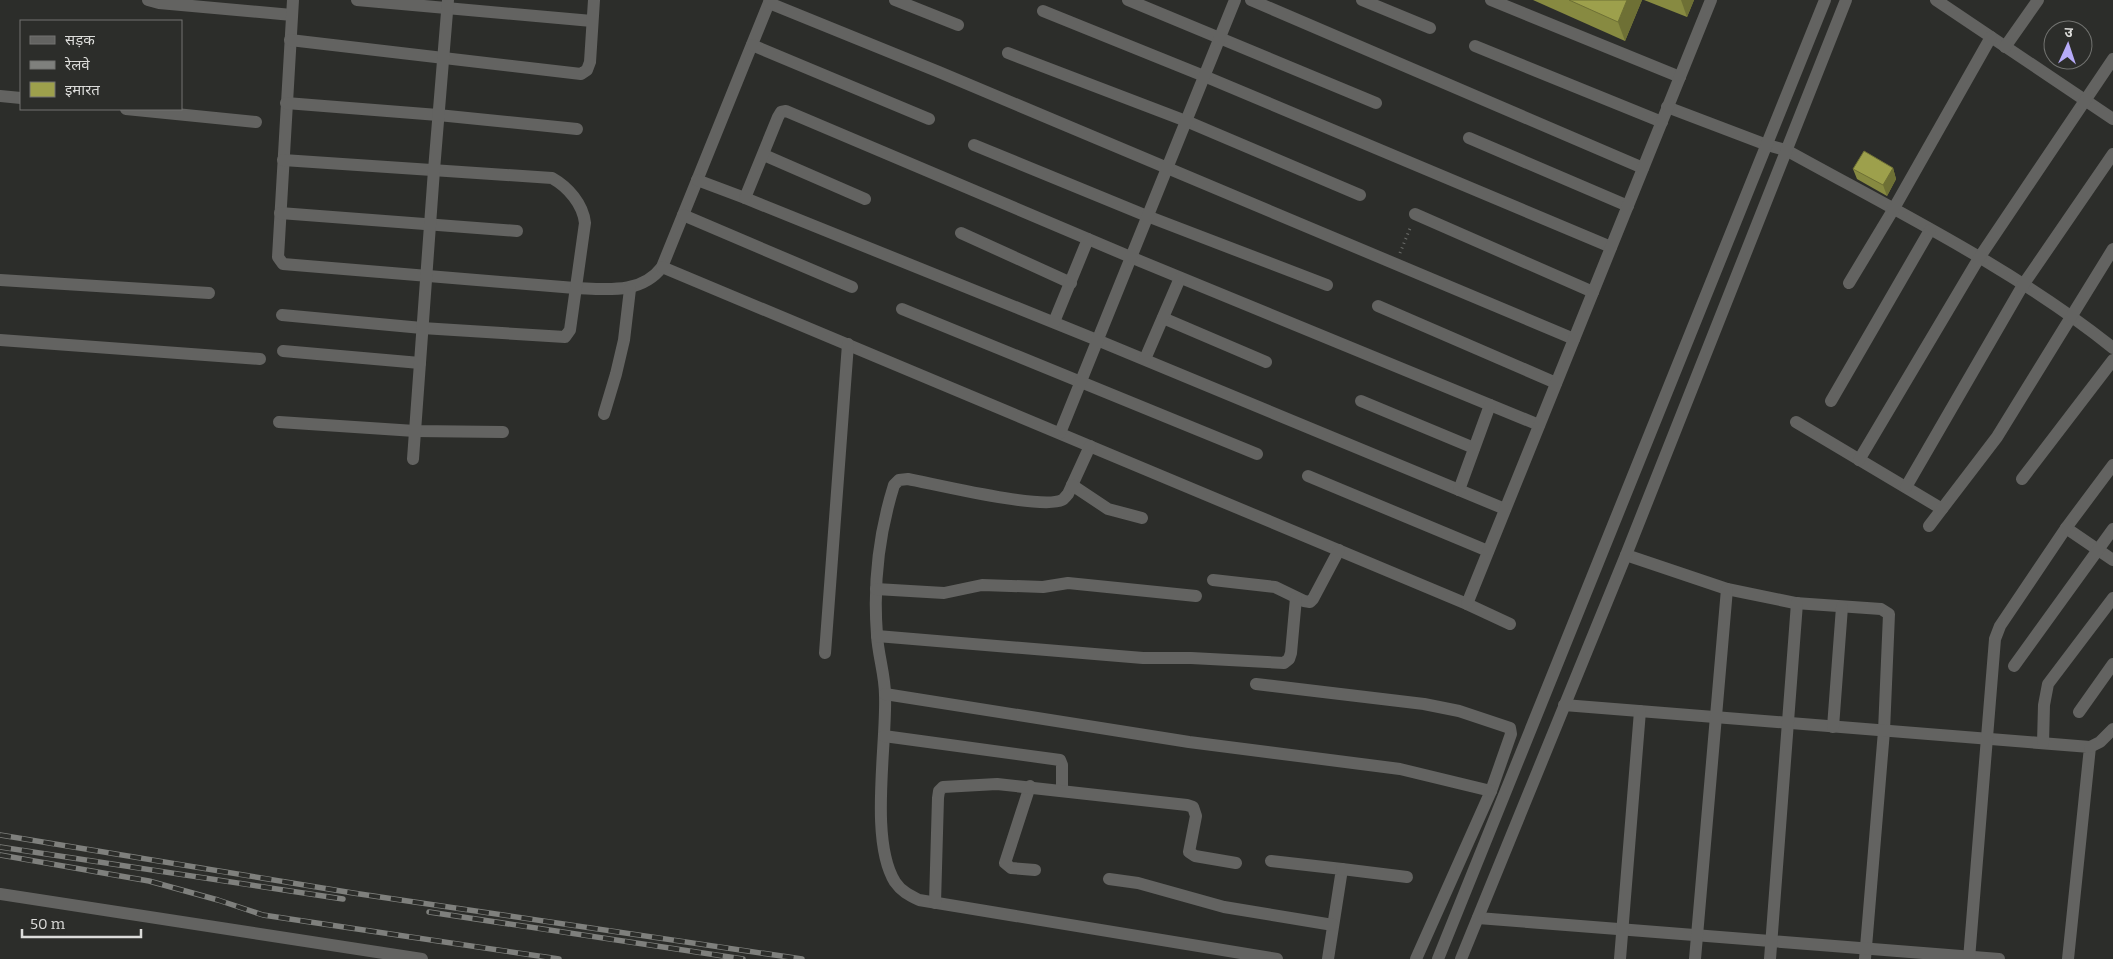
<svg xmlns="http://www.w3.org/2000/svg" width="2113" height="959" viewBox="0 0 2113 959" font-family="Bitter,'Noto Sans Devanagari',serif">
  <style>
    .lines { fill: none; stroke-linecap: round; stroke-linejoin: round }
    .path { stroke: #6d6e6b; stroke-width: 3; stroke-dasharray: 1 4; stroke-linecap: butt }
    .minor { stroke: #636361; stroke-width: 12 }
    .rail-casing { stroke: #7f807d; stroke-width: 5.5 }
    .rail { stroke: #2c2d2a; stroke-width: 4; stroke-dasharray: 11; stroke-linecap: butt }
    .wall { fill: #878a41 }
    .shaded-wall { fill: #6e7035 }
    .building { fill: #9da04c; stroke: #6e7035 }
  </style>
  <rect width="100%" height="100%" fill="#2c2d2a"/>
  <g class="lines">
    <polyline class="path" points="1400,253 1411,226"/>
    <g class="minor">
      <polyline points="148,0 159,3 292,15"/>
      <path d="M293 0 278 257 283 264 575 288C605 289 641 295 662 267L770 0"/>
      <polyline points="357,0 592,21"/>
      <polyline points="895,0 958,25"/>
      <polyline points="1128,0 1376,103"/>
      <polyline points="1251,0 1643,168"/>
      <polyline points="1362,0 1430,28"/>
      <polyline points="1491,0 1680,77"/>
      <polyline points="1936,0 2113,119"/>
      <polyline points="769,3 939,72 1574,339"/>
      <polyline points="1043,11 1204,76 1611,247"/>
      <polyline points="290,40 581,74 587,70 590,62 594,0"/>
      <polyline points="752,45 929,119"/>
      <polyline points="1475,46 1662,122"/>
      <polyline points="2005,47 2038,0"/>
      <polyline points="1008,53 1186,121 1360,195"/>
      <polyline points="0,96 21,98"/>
      <polyline points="286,103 438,115 577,129"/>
      <path d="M1667 107 1767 145 1786 150C1896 211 2016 270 2113 348"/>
      <polyline points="126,109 256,122"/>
      <polyline points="1469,138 1628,206"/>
      <polyline points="974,145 1147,216 1327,285"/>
      <polyline points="764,155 865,199"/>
      <polyline points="697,180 745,198 1097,340 1505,509"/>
      <polyline points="745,198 778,117 781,112 786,111 1140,261 1539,425"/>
      <polyline points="280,213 517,231"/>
      <polyline points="1415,214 1593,292"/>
      <polyline points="683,215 852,287"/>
      <polyline points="961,233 1071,283"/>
      <polyline points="662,267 1467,604 1510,624"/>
      <polyline points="0,280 209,293"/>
      <polyline points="1849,283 1893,210 1991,37"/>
      <polyline points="1378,306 1556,383"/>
      <polyline points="902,309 1257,454"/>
      <path d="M282 315 422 328 565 337 570 330 585 223C583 204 568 187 552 178L283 160"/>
      <polyline points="1163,318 1266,362"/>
      <polyline points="1054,322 1088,239"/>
      <polyline points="0,340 260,359"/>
      <polyline points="283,351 420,363"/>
      <polyline points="1145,359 1180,278"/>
      <polyline points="1361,401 1474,448"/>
      <polyline points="1831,401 1930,230"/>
      <polyline points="604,414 616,374 624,340 630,289"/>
      <polyline points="279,422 415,431 503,432"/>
      <polyline points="1796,422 1942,509"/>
      <polyline points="1060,433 1235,0"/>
      <path d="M1090 446 1068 494C1066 496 1064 499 1062 500 1042 510 935 484 908 479L899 480 894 485C879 533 873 584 877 635 878 655 885 675 885 695 887 744 869 840 895 882 901 891 909 895 919 900L1277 959"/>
      <polyline points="413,459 434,170 448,0"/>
      <polyline points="1859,460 1979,258 2113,59"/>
      <polyline points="1308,476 1488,551"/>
      <polyline points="2022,479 2113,360"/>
      <polyline points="1072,485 1108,509 1142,518"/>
      <polyline points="1906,487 2023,285 2113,154"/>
      <polyline points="1459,490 1490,405"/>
      <polyline points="1929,526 1997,437 2113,249"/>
      <polyline points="2066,528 2113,560"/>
      <polyline points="1626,555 1727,589 1795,603 1881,609 1889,614 1884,731 1865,959"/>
      <polyline points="1213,580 1275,587 1304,601 1310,602 1313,599 1339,550"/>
      <polyline points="876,589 944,593 982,585 1043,587 1068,583 1196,596"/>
      <polyline points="1467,604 1711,0"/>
      <polyline points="877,636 1143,658 1191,658 1284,663 1289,659 1291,653 1296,598"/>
      <polyline points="825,653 848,344"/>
      <polyline points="2014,666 2113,529"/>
      <polyline points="1256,684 1424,704 1459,711 1510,728 1511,734 1491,791 1416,959"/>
      <polyline points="885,694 1189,742 1400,769 1491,791"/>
      <polyline points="1564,705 2090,747 2068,959"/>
      <polyline points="2079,712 2113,664"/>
      <polyline points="1833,727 1842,607"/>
      <polyline points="884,736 1060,760 1062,765 1062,791"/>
      <polyline points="2043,743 2044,705 2048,684 2113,598"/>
      <polyline points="2090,747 2100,742 2113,729"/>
      <polyline points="1030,786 1005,863 1011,868 1035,870"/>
      <polyline points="1271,861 1342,869 1328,959"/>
      <polyline points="1342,869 1407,877"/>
      <polyline points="1109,879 1138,883 1224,907 1333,925"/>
      <polyline points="0,894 422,959"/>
      <polyline points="935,903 938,798 939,791 943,787 997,784 1187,805 1193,807 1196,816 1189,852 1195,856 1236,863"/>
      <polyline points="1478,918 1999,959"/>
      <polyline points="1438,959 1825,0"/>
      <polyline points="1461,959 1626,555 1846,0"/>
      <polyline points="1620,959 1640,711"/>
      <polyline points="1695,959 1727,589"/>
      <polyline points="1770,959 1797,603"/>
      <polyline points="1969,959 1995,639 2000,626 2066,528 2113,465"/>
    </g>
    <g class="rail-casing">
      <g id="rail">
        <polyline points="0,835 353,893 802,959"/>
        <polyline points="0,847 343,899"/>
        <polyline points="0,855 149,881 218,900 263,915 559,959"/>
        <polyline points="429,912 743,959"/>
      </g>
    </g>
    <use href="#rail" class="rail"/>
  </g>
  <g class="wall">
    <polygon points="1533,0 1642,0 1625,41"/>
    <polygon points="1644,0 1694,0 1687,17"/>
    <polygon points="1893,168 1896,179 1887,196 1857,179 1853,169"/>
  </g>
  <g class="shaded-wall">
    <polygon points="1627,0 1642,0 1625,41 1618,22"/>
    <polygon points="1681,0 1694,0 1687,17"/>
    <polygon points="1893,168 1896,179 1887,196 1883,185"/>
  </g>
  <g class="building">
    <polygon points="1569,0 1627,0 1618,22"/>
    <polygon points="1864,151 1893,168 1883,185 1853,169"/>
  </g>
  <rect x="20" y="20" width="162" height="90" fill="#2c2d2a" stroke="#727370"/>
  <rect x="30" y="36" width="25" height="8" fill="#636361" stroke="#727370"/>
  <text x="65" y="45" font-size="15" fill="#dcdcda">सड़क</text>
  <rect x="30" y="61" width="25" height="8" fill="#7f807d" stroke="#727370"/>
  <text x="65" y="70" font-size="15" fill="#dcdcda">रेलवे</text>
  <rect x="30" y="82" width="25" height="15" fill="#9da04c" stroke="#727370"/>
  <text x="65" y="95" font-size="15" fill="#dcdcda">इमारत</text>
  <g transform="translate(2068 45) rotate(3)"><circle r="24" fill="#2c2d2a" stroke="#727370"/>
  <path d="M0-4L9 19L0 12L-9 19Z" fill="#b7abf8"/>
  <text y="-8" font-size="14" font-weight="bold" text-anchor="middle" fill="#dcdcda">उ</text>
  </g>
  <path d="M22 929v8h119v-8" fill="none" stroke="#dcdcda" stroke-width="2.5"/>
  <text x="30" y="929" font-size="15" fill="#dcdcda" stroke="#2c2d2a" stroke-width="4" paint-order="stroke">50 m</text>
</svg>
